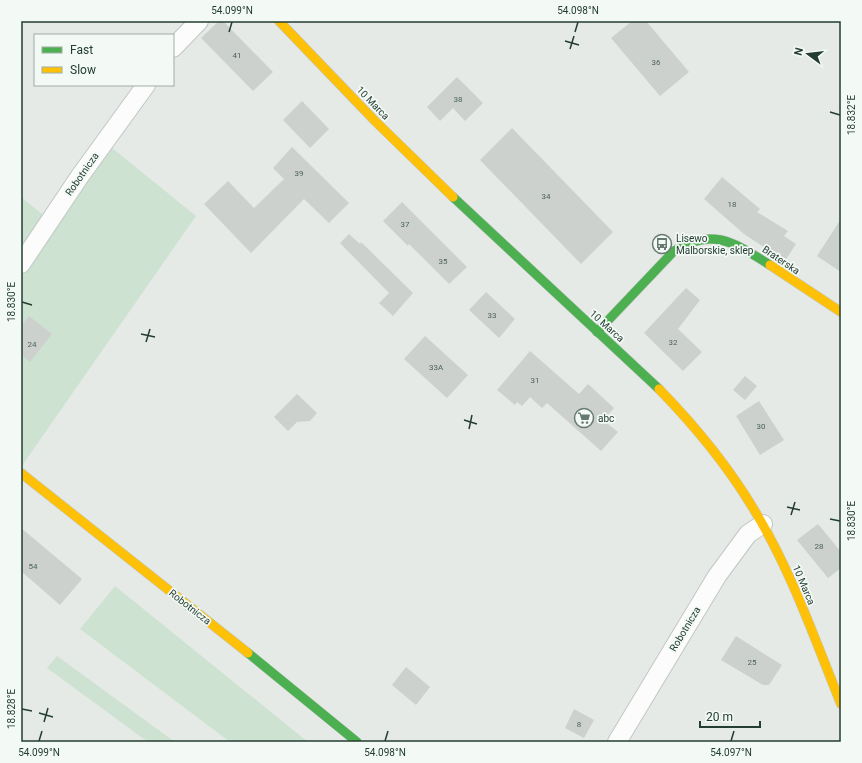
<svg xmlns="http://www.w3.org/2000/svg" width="862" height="763" viewBox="0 0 862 763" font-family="Roboto,sans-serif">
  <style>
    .green { fill: #cee2d1 }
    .building { fill: #ccd1ce }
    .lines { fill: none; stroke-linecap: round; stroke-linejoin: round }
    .street-casing { stroke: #c2c7c4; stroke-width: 20 }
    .fast-casing { stroke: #bfc6c2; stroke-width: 10 }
    .slow-casing { stroke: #bfc6c2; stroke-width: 10 }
    .street { stroke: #fbfcfb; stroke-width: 18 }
    .fast { stroke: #4caf50; stroke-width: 9 }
    .slow { stroke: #ffc107; stroke-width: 9 }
    .ticks { fill: none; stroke: #233d31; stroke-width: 1.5 }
    .labels { text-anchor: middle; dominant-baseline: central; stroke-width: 3.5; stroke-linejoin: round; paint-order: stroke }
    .number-label { font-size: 8px; fill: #4e6359 }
    .street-label { font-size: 10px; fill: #233d31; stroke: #f3f9f5 }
    .poi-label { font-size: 10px; fill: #233d31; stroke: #f3f9f5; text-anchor: start }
    .neatline { fill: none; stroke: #233d31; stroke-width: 1.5 }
    .ticks-label { font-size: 10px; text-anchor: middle; fill: #233d31 }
  </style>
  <rect width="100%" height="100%" fill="#e5eae7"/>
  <g class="green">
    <polygon points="101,139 196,216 21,467 21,197 46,217"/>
    <polygon points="115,586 308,742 230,742 80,629"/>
    <polygon points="57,656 175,742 148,742 47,668"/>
  </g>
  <g class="building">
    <polygon points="219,21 223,21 273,72 253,91 201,38"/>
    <polygon points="632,21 646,21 689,72 660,96 611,38"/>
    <polygon points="457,77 483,103 465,121 453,108 440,121 427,107"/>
    <polygon points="302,101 329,129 310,148 283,120"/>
    <polygon points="512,128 613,232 581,264 480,160"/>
    <polygon points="292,147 349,203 329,223 304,199 251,253 204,204 228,181 254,208 284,179 273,168"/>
    <polygon points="722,177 760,209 757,212 788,231 784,236 796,244 785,261 744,234 704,199"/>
    <polygon points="402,202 467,267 449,284 409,244 408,246 383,221"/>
    <polygon points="841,219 841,272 817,256"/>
    <polygon points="349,234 360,244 361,242 413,293 393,316 379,303 389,293 340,243"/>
    <polygon points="686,288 700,300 678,329 702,352 683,371 644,333"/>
    <polygon points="486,292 515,319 499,338 469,310"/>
    <polygon points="29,316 52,334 30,362 21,355 21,326"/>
    <polygon points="425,336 468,375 447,398 404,359"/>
    <polygon points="530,351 579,394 588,384 614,408 603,420 618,432 601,451 547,403 542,408 530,397 522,406 517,402 515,405 497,390"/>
    <polygon points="745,376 757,386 745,400 733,390"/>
    <polygon points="297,394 317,413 310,421 297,422 288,431 274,417"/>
    <polygon points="759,401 784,440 760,455 736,416"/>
    <polygon points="818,524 841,552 841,568 828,578 797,540"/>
    <polygon points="21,528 82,579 60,605 21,571"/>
    <polygon points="736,636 782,665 769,685 763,685 721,660"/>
    <polygon points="406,667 430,687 416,705 392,685"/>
    <polygon points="574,709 594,720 584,738 565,728"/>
  </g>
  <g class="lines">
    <g class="street-casing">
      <g id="street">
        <polyline points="173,48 199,21"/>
        <polyline points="21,264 80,176 146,85"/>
        <polyline points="617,742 717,576 748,534 763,524"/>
      </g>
    </g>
    <g class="fast-casing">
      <g id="fast">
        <polyline points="453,197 659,389"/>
        <path d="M597 332 674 251C713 226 736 244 770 265"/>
        <polyline points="248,653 357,742"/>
      </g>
    </g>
    <g class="slow-casing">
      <g id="slow">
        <polyline points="279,21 375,121 453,197"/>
        <polyline points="770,265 841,312"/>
        <path d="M659 389C696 427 729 467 756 513 792 573 815 640 841 704"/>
        <polyline points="21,473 248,653"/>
      </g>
    </g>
    <use href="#street" class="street"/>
    <use href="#fast" class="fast"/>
    <use href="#slow" class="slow"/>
  </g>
  <path class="ticks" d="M229 32 232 22M575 32 578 22M565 41 579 45M570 49 574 36M830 112 840 115M22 302 32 305M141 334 155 337M146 342 150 329M464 420 477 424M469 429 472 415M787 507 800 510M791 515 795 502M830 519 840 521M22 709 32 711M39 713 53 717M44 722 48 708M39 741 42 731M385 741 388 731M731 741 734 731"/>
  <defs>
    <g id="bus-ring" transform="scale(1)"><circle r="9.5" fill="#f3f9f5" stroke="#677a71" stroke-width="1.5"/><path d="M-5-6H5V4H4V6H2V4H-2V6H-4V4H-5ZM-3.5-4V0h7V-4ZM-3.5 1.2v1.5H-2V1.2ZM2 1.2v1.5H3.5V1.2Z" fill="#677a71"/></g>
    <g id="supermarket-ring" transform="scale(1)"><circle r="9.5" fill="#f3f9f5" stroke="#677a71" stroke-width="1.5"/><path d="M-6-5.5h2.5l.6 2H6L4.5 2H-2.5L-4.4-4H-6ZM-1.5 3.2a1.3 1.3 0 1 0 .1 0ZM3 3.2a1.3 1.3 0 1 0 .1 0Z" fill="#677a71"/></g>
  </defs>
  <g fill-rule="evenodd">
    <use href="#bus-ring" x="662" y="244"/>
    <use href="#supermarket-ring" x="584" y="418"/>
  </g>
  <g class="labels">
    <g class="number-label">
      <text x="237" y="55">41</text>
      <text x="656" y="62">36</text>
      <text x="458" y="99">38</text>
      <text x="299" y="173">39</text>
      <text x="546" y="196">34</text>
      <text x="732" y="204">18</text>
      <text x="405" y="224">37</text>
      <text x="443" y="261">35</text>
      <text x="492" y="315">33</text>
      <text x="673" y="342">32</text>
      <text x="32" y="344">24</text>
      <text x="436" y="367">33A</text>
      <text x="535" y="380">31</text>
      <text x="761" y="426">30</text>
      <text x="819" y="546">28</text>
      <text x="33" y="566">54</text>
      <text x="752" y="662">25</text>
      <text x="579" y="724">8</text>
    </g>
    <g class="street-label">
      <text transform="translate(373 103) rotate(46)">10 Marca</text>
      <text transform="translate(82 174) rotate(-55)">Robotnicza</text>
      <text transform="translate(781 260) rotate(34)">Braterska</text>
      <text transform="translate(607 326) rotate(42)">10 Marca</text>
      <text transform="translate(804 585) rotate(67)">10 Marca</text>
      <text transform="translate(190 607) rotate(38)">Robotnicza</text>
      <text transform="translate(685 629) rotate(-59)">Robotnicza</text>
    </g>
    <g class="poi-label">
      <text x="676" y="238">Lisewo<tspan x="676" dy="12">Malborskie, sklep</tspan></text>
      <text x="598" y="418">abc</text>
    </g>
  </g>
  <rect width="862" height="763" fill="none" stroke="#f3f9f5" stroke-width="44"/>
  <rect x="34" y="34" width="140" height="52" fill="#f3f9f5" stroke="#a0aea7"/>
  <rect x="42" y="47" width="20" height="6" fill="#4caf50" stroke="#a0aea7"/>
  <text x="70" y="54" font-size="12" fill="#233d31">Fast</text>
  <rect x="42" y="67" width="20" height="6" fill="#ffc107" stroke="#a0aea7"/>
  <text x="70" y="74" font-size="12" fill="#233d31">Slow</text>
  <g transform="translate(808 54) rotate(285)" stroke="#f3f9f5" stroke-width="3" paint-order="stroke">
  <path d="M0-3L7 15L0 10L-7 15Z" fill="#233d31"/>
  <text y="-6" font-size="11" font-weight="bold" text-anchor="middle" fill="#233d31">N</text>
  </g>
  <path d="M700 721v6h60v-6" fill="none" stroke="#233d31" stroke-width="2"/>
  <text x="706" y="721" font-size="12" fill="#233d31" stroke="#f3f9f5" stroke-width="3" paint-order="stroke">20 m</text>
  <rect x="22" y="22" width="818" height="719" class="neatline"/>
  <g class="ticks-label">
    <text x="232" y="14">54.099°N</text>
    <text x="578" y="14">54.098°N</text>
    <text transform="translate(851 115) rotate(-90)" y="4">18.832°E</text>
    <text transform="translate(11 302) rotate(-90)" y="4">18.830°E</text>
    <text transform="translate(851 521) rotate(-90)" y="4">18.830°E</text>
    <text transform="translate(11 709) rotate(-90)" y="4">18.828°E</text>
    <text x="39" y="756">54.099°N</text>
    <text x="385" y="756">54.098°N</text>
    <text x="731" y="756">54.097°N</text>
  </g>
</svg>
